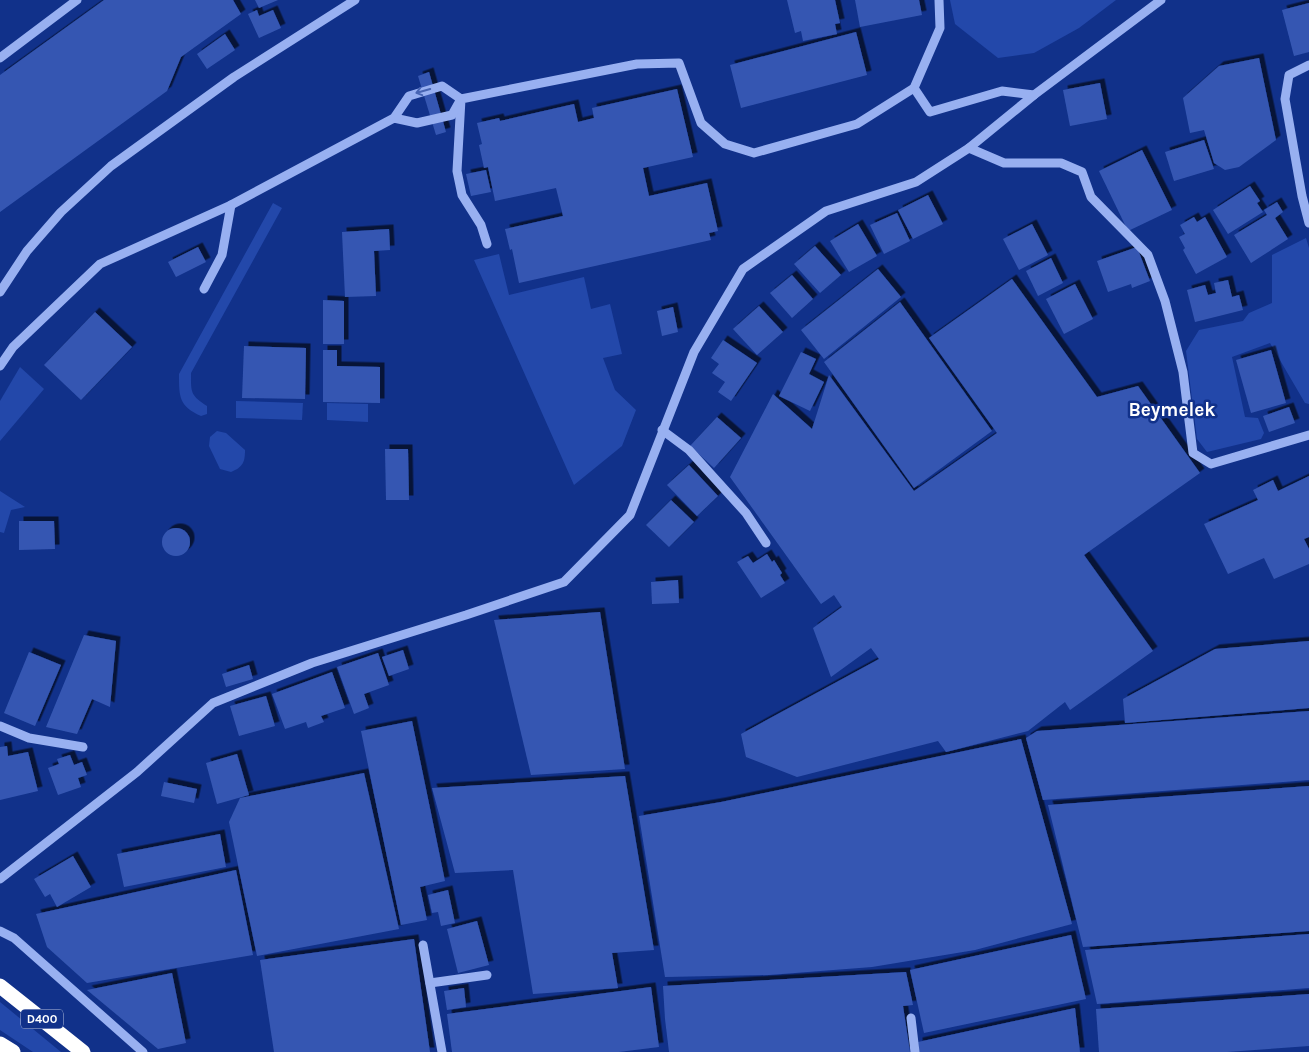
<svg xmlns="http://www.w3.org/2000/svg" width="1309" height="1052" viewBox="0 0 1309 1052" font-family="Karla,sans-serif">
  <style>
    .green { fill: #2348aa }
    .building { fill: #3557b2; filter: url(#shadow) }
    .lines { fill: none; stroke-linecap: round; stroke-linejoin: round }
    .minor { stroke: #98b0f1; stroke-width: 9 }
    .highway { stroke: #fff; stroke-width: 15 }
    .oneway { stroke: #4764b3 }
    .labels { text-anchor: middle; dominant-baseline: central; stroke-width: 5; stroke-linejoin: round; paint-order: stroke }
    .shield { fill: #11318a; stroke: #b8c1dc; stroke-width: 1 }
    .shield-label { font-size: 12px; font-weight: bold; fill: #fff }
    .district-label { font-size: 19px; font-weight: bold; fill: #fff; stroke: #11318a }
  </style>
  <defs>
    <filter id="shadow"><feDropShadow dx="4.5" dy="-4.5" stdDeviation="0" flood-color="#0009"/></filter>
  </defs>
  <rect width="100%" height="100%" fill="#11318a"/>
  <g class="green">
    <polygon points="950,0 1116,0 1079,28 1034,53 998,58 955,24"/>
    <path d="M273 203 282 208 191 373C191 392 190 395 207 406V414L201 416C179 406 179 397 179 374Z"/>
    <polygon points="1306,238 1309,248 1309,404 1305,403 1270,343 1232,357 1245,417 1258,418 1264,433 1261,439 1207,452 1197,439 1186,351 1199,330 1243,321 1249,313 1272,303 1272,255"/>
    <polygon points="499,254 509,295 584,277 591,309 610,304 622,354 603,358 615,390 636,410 622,446 574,485 474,260"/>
    <polygon points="20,367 44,389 0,441 0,401"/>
    <polygon points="236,401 303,403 302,420 236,418"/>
    <polygon points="327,403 368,404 368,422 327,420"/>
    <path d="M217 431 226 433 245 450C245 462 243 467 231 472L220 469 209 446 210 437Z"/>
    <polygon points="0,491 25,507 11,510 4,533 0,532"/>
    <polygon points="0,1002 61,1052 33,1052 0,1030"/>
  </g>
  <g class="building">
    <polygon points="104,0 233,0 241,14 181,57 167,91 0,212 0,75"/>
    <polygon points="255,0 278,0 259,8"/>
    <polygon points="787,0 835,0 840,23 835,24 837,34 803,41 801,31 795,33"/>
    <polygon points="855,0 919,0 922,15 860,27"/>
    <polygon points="1309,3 1309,52 1294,56 1282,10"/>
    <polygon points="257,10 259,16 273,10 281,28 259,38 248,14"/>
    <polygon points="856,32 867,75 741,108 730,65"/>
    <polygon points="225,34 235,50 207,69 197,54"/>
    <polygon points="1259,58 1276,140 1239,167 1225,170 1214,163 1204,130 1190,133 1183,98 1219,66"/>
    <polygon points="429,72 446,132 436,135 418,76"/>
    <polygon points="1100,83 1107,119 1070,126 1063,90"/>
    <polygon points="677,89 693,157 643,168 649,196 707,183 718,231 709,233 711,240 519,283 512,249 510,250 505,229 563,216 556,188 495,201 488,167 484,168 479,145 482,144 477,123 499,118 500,121 574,104 578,122 594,118 592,108"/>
    <polygon points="1204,140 1214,169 1174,181 1165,152"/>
    <polygon points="1142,150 1172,210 1128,231 1099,171"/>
    <polygon points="486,170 491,192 471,196 466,174"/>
    <polygon points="1250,186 1260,201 1257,203 1263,212 1228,234 1213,210"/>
    <polygon points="928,195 943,224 913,239 898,210"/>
    <polygon points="1277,202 1283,212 1275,218 1288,239 1251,263 1234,235 1267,215 1264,210"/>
    <polygon points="897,213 910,241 884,254 870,225"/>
    <polygon points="1194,217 1197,222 1205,217 1227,257 1196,274 1183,250 1185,248 1179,237 1185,234 1180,225"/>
    <polygon points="858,224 877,256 849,272 830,241"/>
    <polygon points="1032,224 1048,255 1019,270 1003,239"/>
    <polygon points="389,229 390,250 374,251 376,296 345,297 342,232"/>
    <polygon points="815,246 841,275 820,293 794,264"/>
    <polygon points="198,247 206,262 176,277 168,262"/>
    <polygon points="1137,247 1150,281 1132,288 1131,284 1108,292 1097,261"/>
    <polygon points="1051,258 1063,283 1038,296 1026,271"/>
    <polygon points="878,269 901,297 824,359 801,330"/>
    <polygon points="792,275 813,299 792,318 770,293"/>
    <polygon points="1012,279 1097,397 1138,386 1200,473 1084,555 1153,651 1070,710 1065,702 1028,731 946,752 938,741 797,777 746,757 741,734 879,659 871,648 831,677 813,628 842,607 834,595 821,604 730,477 773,394 812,429 829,375 914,491 997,433 929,338"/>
    <polygon points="1228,280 1232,297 1239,295 1243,310 1195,322 1187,290 1205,285 1208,295 1216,293 1214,283"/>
    <polygon points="1075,284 1093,319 1064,334 1046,299"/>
    <polygon points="323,300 344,301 344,344 323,344"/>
    <polygon points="900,302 992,431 914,488 824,362"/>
    <polygon points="759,306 783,332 757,355 733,329"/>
    <polygon points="673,307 678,332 662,336 657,311"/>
    <polygon points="95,312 132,347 81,400 44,365"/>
    <polygon points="723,340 757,363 731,401 718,392 725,382 712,373 719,364 711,358"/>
    <polygon points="244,346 306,348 305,399 242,398"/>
    <polygon points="323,350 337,350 337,366 380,367 380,403 323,402"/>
    <polygon points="1271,350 1286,403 1251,413 1236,360"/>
    <polygon points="801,352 816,359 809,374 824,382 810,411 779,396"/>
    <polygon points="1289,407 1295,423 1269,432 1263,416"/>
    <polygon points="717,417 741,438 714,468 690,446"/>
    <polygon points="385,449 408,449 409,500 386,500"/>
    <polygon points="689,465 718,496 697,516 667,485"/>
    <polygon points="1309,476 1309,537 1304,539 1309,549 1309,564 1274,579 1264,558 1228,574 1204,524 1258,500 1253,490 1273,480 1278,491"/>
    <polygon points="671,500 694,522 669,547 646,525"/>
    <polygon points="19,521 54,521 55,549 19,550"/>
    <circle cx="176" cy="542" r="14"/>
    <polygon points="767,554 772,562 774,560 782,573 780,575 785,583 761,598 737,562 748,556 753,563"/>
    <polygon points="678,580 679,603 652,604 651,582"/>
    <polygon points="600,612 625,769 531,775 494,620"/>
    <polygon points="84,635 116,641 110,707 92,699 77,734 46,727"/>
    <polygon points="1309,641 1309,708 1125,723 1123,699 1215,649"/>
    <polygon points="403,650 409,669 389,676 382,657"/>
    <polygon points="29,652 61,665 35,726 4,713"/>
    <polygon points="378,653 389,685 364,694 369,708 354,714 337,667"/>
    <polygon points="249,665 253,679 226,687 222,674"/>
    <polygon points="332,672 345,708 321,716 324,722 308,728 306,722 285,729 272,694"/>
    <polygon points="266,696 275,726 239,736 230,706"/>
    <polygon points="1309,711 1309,780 1043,800 1026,738 1037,731"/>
    <polygon points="412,721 445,881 420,887 427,920 401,925 361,731"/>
    <polygon points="1021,739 1072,924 975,950 872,967 769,975 665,977 639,816 721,802"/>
    <polygon points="7,746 8,756 28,752 38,791 0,800 0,747"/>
    <polygon points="237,754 249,795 217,804 206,763"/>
    <polygon points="70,755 74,765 82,762 87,775 78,778 81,787 58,795 48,768 59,764 57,759"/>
    <polygon points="364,773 399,929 257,956 229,822 240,798"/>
    <polygon points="625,776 654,950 612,953 618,988 533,994 513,870 455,873 432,788"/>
    <polygon points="164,782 197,789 194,803 161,796"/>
    <polygon points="1309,786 1309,931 1083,947 1048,805"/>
    <polygon points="220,834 226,867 124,887 117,854"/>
    <polygon points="73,856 91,887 57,907 50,894 45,897 34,879"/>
    <polygon points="236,870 253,955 87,983 47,947 36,914"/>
    <polygon points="448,890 455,923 441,926 438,912 432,913 428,895"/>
    <polygon points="477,921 489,965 458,973 447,929"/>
    <polygon points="1309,934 1309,988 1097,1004 1085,950"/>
    <polygon points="1071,935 1086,999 924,1033 910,970"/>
    <polygon points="414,939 430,1052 274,1052 260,960"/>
    <polygon points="906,972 913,1005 903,1006 910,1052 669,1052 665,1019 663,986"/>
    <polygon points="172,973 186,1043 158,1049 87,990"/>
    <polygon points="651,987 659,1047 619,1052 452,1052 447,1014"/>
    <polygon points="464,988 466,1007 447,1010 444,991"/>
    <polygon points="1309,994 1309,1046 1227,1052 1099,1052 1096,1009"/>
    <polygon points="1075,1008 1080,1052 919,1052 918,1042"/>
  </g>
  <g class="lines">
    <g class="minor">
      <polyline points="0,58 77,0"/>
      <polyline points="1309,65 1289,75 1285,99 1302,196 1309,223"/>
      <polyline points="914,88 930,112 1002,91 1034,95"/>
      <polyline points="969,148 1004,163 1061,163 1082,172 1091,197 1148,255 1165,301 1183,372 1193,453 1211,464 1309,435"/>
      <polyline points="487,244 481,225 462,195 457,171 461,99 637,64 679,63 701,123 725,144 754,153 857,124 914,88 940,28 939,0"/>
      <polyline points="204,289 222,255 231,205"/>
      <polyline points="0,292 27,251 61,212 111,166 234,77 355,0"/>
      <polyline points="0,366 13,347 100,264 231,205 394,118 409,96 442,86 461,99 452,115 417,123 394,118"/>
      <polyline points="662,430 689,450 746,513 766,543"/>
      <polyline points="0,726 29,738 83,747"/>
      <polyline points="0,879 137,772 213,703 312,663 466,615 564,582 630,515 694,352 743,269 826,211 916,182 969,148 1034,95 1161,0"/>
      <polyline points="0,931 14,938 143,1052"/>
      <polyline points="423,945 442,1052"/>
      <polyline points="430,983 487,975"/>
      <polyline points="911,1018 915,1052"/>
    </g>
    <g class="highway">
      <polyline points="0,986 83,1052"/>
      <polyline points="0,1044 13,1052"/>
    </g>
  </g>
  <defs><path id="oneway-shaft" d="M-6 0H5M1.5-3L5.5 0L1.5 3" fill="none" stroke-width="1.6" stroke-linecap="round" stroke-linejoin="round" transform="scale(1.25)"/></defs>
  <use class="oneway" href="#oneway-shaft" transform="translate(423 91) rotate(164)"/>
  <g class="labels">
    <rect class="shield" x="21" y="1009.5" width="42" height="19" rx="4"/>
    <g class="shield-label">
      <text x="42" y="1019">D400</text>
    </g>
    <g class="district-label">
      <text x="1172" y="410">Beymelek</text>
    </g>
  </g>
</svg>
